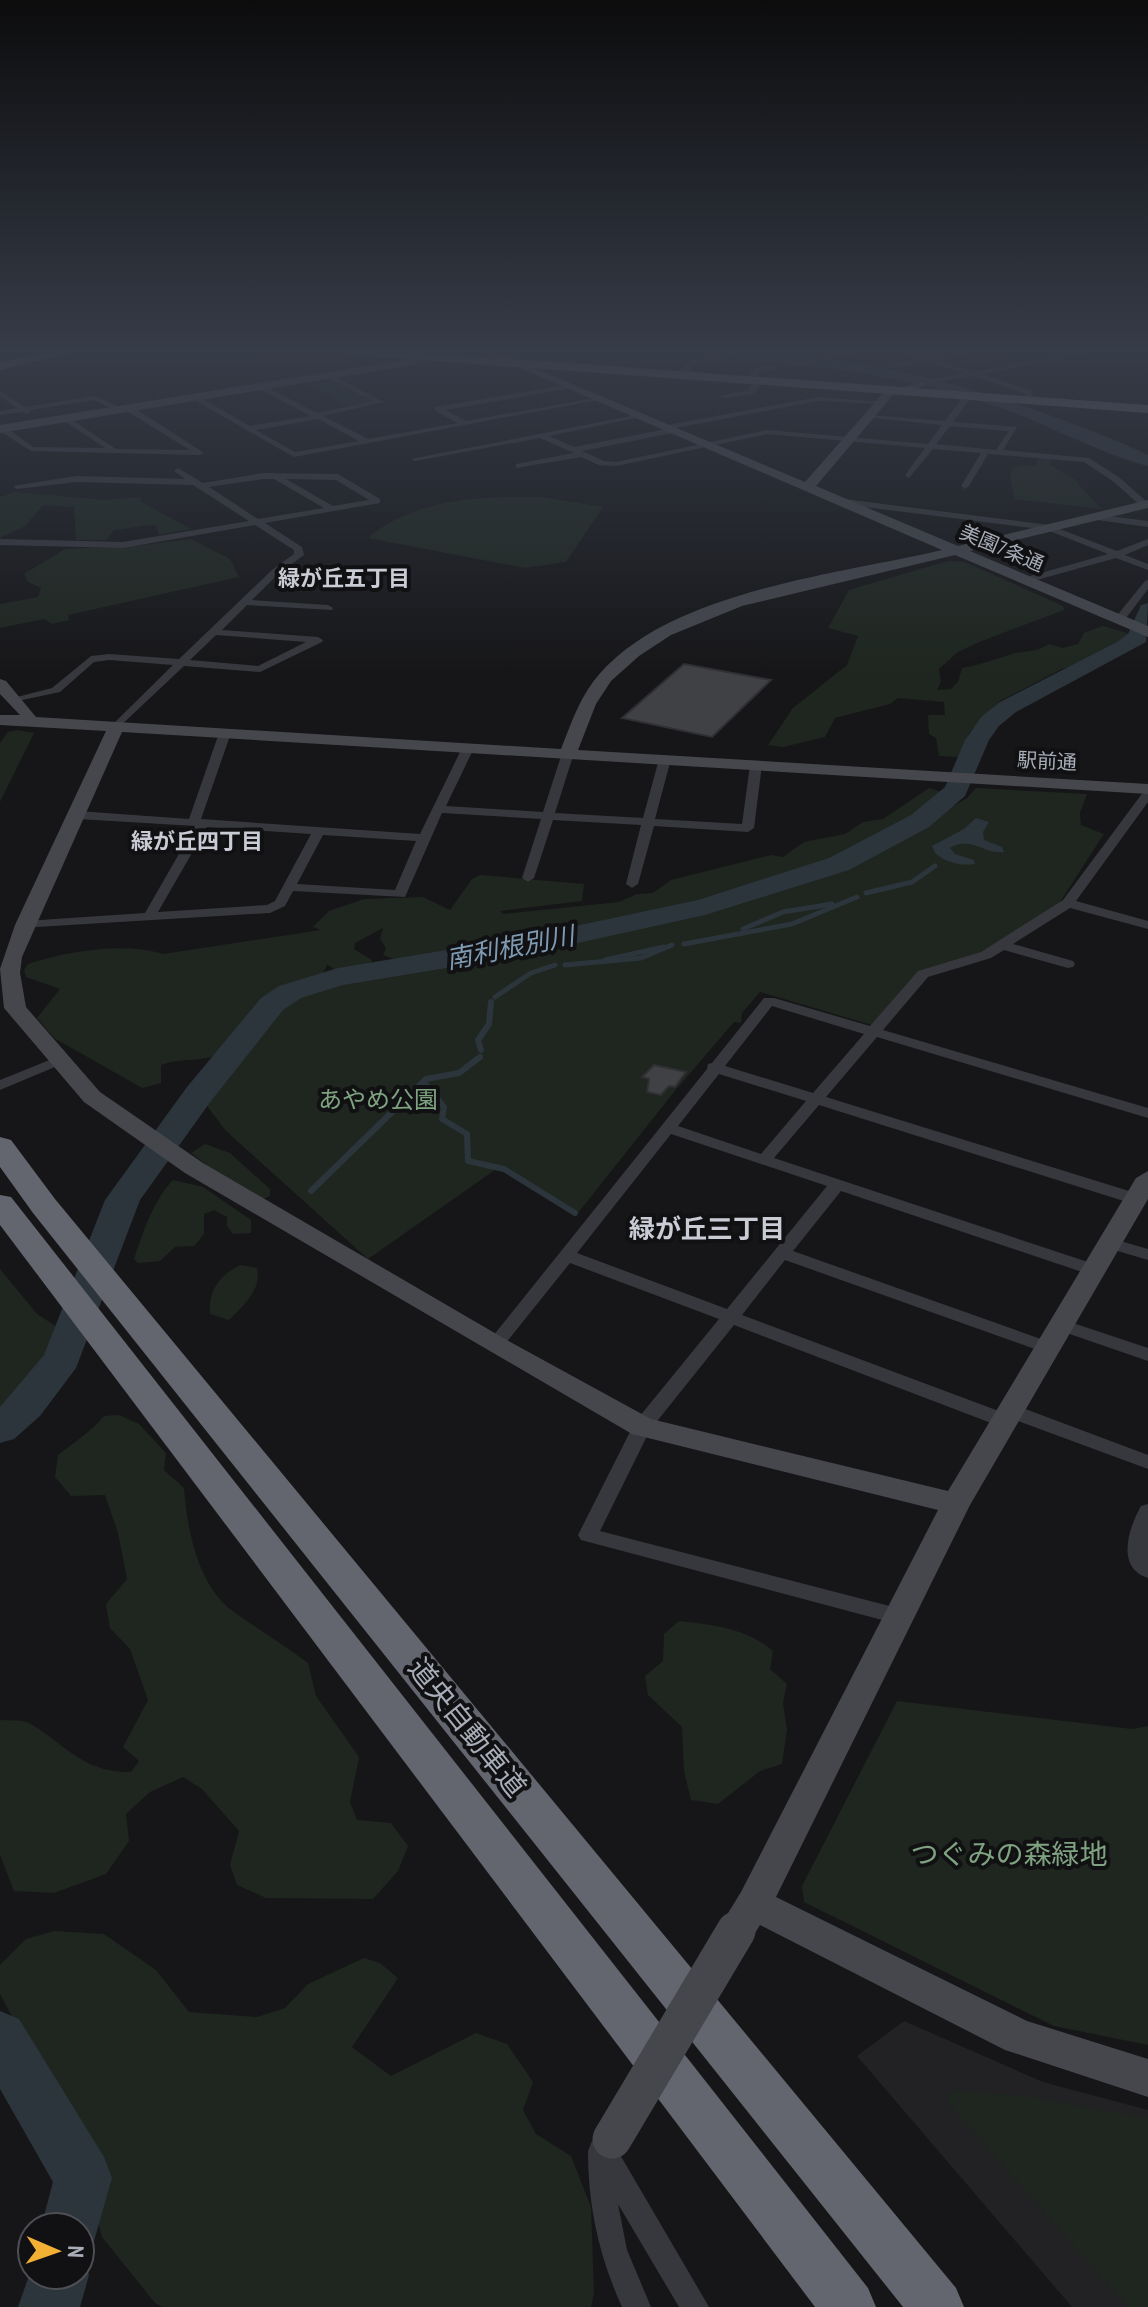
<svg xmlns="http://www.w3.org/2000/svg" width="1148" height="2307" viewBox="0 0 1148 2307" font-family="'PT Sans Narrow','Noto Sans JP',sans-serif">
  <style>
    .built { fill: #222225 }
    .green { fill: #1e261f }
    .water { fill: #2c353c }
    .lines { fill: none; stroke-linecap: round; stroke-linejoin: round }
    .stream-far1 { stroke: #2c353c; stroke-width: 5 }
    .stream { stroke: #2c353c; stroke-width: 6 }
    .river { fill: #2c353c; fill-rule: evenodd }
    .building { fill: #404145; stroke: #303034; stroke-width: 2 }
    .street { fill: #37383d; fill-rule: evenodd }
    .secondary { fill: #45474d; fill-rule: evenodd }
    .highway { fill: #63666e; fill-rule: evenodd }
    .secondary-bridge { stroke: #45474d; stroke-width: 39 }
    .labels { text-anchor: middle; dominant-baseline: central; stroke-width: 8; stroke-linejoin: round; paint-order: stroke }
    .far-street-label { font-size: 20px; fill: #a8adb8; stroke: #111113 }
    .far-neighbourhood-label { font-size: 22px; font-weight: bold; fill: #c9ccd4; stroke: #111113 }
    .park-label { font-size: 24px; fill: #7fa381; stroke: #111113 }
    .water-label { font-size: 26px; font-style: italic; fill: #7f9bb3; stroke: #111113 }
    .neighbourhood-label { font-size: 26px; font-weight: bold; fill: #c9ccd4; stroke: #111113 }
    .near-street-label { font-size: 28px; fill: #a8adb8; stroke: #111113 }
    .near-park-label { font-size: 28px; fill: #7fa381; stroke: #111113 }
  </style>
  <rect width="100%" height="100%" fill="#161618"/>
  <polygon class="built" points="904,2021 1043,2082 1148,2110 1148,2307 1072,2307 857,2056"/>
  <g class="green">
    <polygon points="330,380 374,402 350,408 306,384"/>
    <path d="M1039 458 1052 459 1050 465 1074 479 1101 509 1014 499C1012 477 1001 464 1035 466Z"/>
    <path d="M15 492 105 500 139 497 143 503 191 529 159 535 156 525C142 525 129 529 114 530L106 540H76L74 507 43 505 25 526 0 538V497Z"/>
    <path d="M541 497 603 507 566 562 525 568 368 538C414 498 482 496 541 497Z"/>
    <polygon points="191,539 230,559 239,577 68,615 69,620 52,624 44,619 0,628 0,604 38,597 41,588 28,582 24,574 65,549 135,546"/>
    <path d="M948 561 965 562 1063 606 1064 610 979 642 958 652 939 669 941 682 937 690 951 689 958 682 962 668C980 665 995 659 1012 654 1026 650 1036 653 1049 644L1063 648 1078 644 1084 633 1103 626 1130 634 1104 657 1062 669 1000 701 969 733 958 757 939 756 936 738 929 734 928 715H945L944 702 898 698 890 704 835 718 825 737 783 747 768 745 793 708 847 665 858 636 828 628 849 590Z"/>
    <polygon points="18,730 34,733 0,802 0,743 8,732"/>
    <path d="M929 788 948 794 930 817 869 856 967 798 976 788 1087 794 1080 813 1081 825 1104 834 1060 902 984 952 918 972 872 1025 760 992 742 1013 741 1023 734 1022 674 1092 578 1213 502 1165 368 1259 226 1131 204 1102 280 1008 299 994 385 969 478 958 638 929 584 937 545 934 459 954 396 960 383 955 386 948 380 939 383 928 355 943 354 949 372 960 369 968 338 972 327 964C322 982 308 978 292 984 283 988 274 995 265 1000 247 1012 241 1043 222 1053 203 1063 182 1057 161 1065V1083L142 1088 54 1038 37 1018 60 989 26 977 24 970 28 964C70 951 121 942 163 954L321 930 313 927 329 911 364 899 423 897 450 910 472 879 480 875 584 884 582 901 500 911 504 914 619 902 637 894 653 893 671 880 771 855 783 857 804 842 845 834 863 822 883 819Z"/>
    <polygon points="205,1144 230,1153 270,1189 270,1196 262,1199 233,1185 191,1153"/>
    <path d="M173 1180 203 1187 251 1220V1233L233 1234 227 1226V1217L214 1210 204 1214V1234L194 1246 175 1247 160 1261 138 1263 134 1259C143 1232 153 1201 173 1180Z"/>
    <path d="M241 1265 257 1268C262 1290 243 1306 229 1320L210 1314C208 1291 220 1274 241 1265Z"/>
    <path d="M0 1269 37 1314 62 1330C63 1362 29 1406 0 1418Z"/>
    <path d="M119 1415 139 1424 166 1453 164 1470 184 1488C187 1528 197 1582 230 1609 255 1628 283 1644 308 1663L316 1696 359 1757 350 1802 357 1820 391 1823 408 1846 398 1871 373 1899 266 1898 237 1885 230 1865 239 1831 202 1789 183 1777 150 1792 126 1814 129 1841 106 1874 54 1893 14 1891 0 1855V1720C9 1721 23 1719 31 1724 67 1746 84 1773 131 1772L139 1761 123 1747 148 1700 130 1649 110 1628 106 1604 127 1579 118 1533 105 1495 71 1496 55 1477 58 1455C74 1442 92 1431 104 1416Z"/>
    <path d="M679 1621C714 1625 746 1628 773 1651L770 1669 787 1684 783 1703 787 1730 782 1764 760 1771 718 1804 691 1800 684 1771 682 1727 648 1695 645 1676 663 1661 664 1634Z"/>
    <polygon points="897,1701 1132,1729 1148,1726 1148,2045 1054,2026 804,1902 802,1886"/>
    <polygon points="54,1931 104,1934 156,1970 189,2012 257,2017 285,2008 308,1984 364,1958 380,1963 398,1978 352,2047 391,2076 476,2033 507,2044 533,2082 523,2110 536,2134 571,2156 591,2207 594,2293 591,2307 162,2307 155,2303 102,2237 73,2132 0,1994 0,1965 26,1939"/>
    <polygon points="950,2090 1025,2096 1148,2118 1148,2307 1128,2307 948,2103"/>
  </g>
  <path class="water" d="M976 818 989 822 983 832 984 840 1002 847 1004 852C983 855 972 835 950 848L955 854 974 860 975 864C961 866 946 863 935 853L932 846 964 829Z"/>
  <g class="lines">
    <g class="stream-far1">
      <polyline points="866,893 912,882 935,866"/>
      <polyline points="743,929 783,912 832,904"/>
      <polyline points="684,944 792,924 857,897"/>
      <polyline points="605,960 664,947"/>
      <polyline points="565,965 641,958 672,945"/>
      <polyline points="495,997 531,973 555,965"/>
    </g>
    <g class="stream">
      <polyline points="481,1050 478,1040 489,1024 491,1002"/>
      <polyline points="424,1082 444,1107 442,1119 467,1134 468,1161 504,1169 575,1213"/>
      <polyline points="311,1191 426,1079 459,1073 480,1057"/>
    </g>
    <g class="river">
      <path d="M720 351C861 351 992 390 1122 443L1148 455V466C1104 455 1051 426 1007 410 914 378 824 365 727 355Z"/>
      <polygon points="1148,603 1146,642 1016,712 999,726 989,740 965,796 929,827 849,870 705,915 519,956 343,985 301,998 283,1010 211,1101 140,1200 76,1368 40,1416 14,1439 0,1443 0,1407 44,1355 105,1200 187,1087 261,998 279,986 338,968 519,938 698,900 829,858 911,815 945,787 965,740 982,716 1000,702 1117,642 1128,634 1141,605"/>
      <polygon points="0,2011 19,2019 104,2157 112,2178 92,2248 80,2253 80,2227 41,2227 53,2182 0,2089"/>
      <polygon points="80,2253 89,2275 80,2307 18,2307 32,2267 32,2275 80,2275"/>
    </g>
  </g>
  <g class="building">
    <polygon points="684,664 771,680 712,737 622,718"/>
    <polygon points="654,1065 686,1072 675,1087 669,1086 661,1095 647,1092 649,1079 642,1077"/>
  </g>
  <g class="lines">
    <g class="street">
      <polygon points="849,351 864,351 829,358 825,356"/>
      <polygon points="900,351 909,351 929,357 979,351 937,360 973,372 1084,351 1097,351 981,374 1033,391 1030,400 1026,402 1022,400 1026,394 972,376 917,386 917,382 964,373 928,362 888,368 888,364 920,359"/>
      <polygon points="738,352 741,355 826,366 822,368 730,358 694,365 684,377 677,375 689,361"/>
      <polygon points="775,364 778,368 760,372 757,376 762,380 754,394 724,398 720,396 748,390 754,380 749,376 754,368"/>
      <path d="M328 373 384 402 323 416 368 439 458 423 435 411V407L569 384 572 388 446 410 466 421 600 397 604 399 294 457 189 397 196 395 250 426 311 416 257 388 260 384 317 413 373 401 325 377ZM318 419 359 441 295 452 256 430Z"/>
      <polygon points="0,391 25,407 95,396 123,409 116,411 94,400 31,410 28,414 23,412 0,415 0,411 17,408 0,396"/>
      <path d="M965 394 972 396 953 422 1017 427 1003 450 1089 458 1120 478 1148 503V507H1142L1114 482 1084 462 988 454 969 486 965 489 961 486 981 453 933 449 909 478 905 475 925 448 767 434 616 466 599 465 581 457 516 468V464L574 453 540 438 415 461 411 459 641 414 645 416 549 436 574 447 667 429 664 427 668 425 818 397 884 402 880 404 818 401 676 428 678 432 582 451 604 461 616 462 767 430 928 444 942 425 864 417 868 415 945 421ZM950 426 1009 431 996 450 936 444Z"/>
      <polygon points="125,406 131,406 204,453 200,455 31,451 0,431 0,427 5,427 33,447 105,448 63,420 66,416 116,449 190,450 125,410"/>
      <path d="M178 468 203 483 263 473 338 474 380 499V503L265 523 302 547 304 555 278 574 252 600 328 605 333 608 332 610 247 605 222 630 318 637 323 640 322 642 260 672 184 666 116 730 110 727 112 725 173 665 109 660 94 662 60 692 13 702V698L52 688 91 656 109 654 179 659 272 570 294 554V550L255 525 123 548 0 545V539L123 542 249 521 193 485 76 482 17 489 13 486 76 476 185 479 174 471ZM263 479H274L324 508 258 519 209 487ZM286 479 336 480 369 500 333 506ZM216 635 306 642 258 666 190 660Z"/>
      <polygon points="844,499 1049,525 1117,551 1148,539 1148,545 1125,555 1148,564 1148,570 1116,558 1026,583 1021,580 1023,578 1108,554 1047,530 841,504 841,500"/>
      <polygon points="1093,514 1148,521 1148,527 1090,519 1089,517"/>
      <polygon points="1148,580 1148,589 1123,622 1115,622 1115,618 1145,581"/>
      <path d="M225 730 231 733 201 819 420 834 462 748 468 745 474 748 446 806 543 812 562 753 568 750 574 753 555 813 643 818 659 759 665 756 671 759 655 819 742 824 750 765 756 762 762 765 754 828 748 832 654 826 638 884 632 888 626 884 641 825 553 820 534 878 528 882 522 878 541 819 442 813 405 897 293 891 285 906 270 913 20 928V922L25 921 145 913 195 826 78 819 72 815 78 811 189 819 219 733ZM207 827 311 834 275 901 267 905 158 912ZM323 835 416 841 395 890 297 884Z"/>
      <path d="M1148 790V802L1076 901 1148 921V929L1070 908 1013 944 1073 961 1075 964 1073 967 1068 968 1004 950 991 958 928 977 883 1030 1148 1108V1118L877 1037 826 1097 1142 1195 1144 1199 1142 1203H1130L819 1105 774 1158 1100 1266 1103 1270 1100 1274H1088L841 1191 793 1251 1055 1344 1058 1348 1055 1352H1043L785 1260 742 1315 1004 1413 1006 1407H1020L1148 1455V1469L1015 1420 1013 1426H999L734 1325 650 1430 600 1531 901 1609 908 1611 912 1617 908 1623 901 1625 581 1540 578 1535 635 1422 719 1319 570 1263 501 1349H489L486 1345 489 1341 707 1069 708 1064 712 1063 764 998H774L870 1026 918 971 981 952 1063 900 1144 791ZM772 1006 864 1034 813 1093 725 1066ZM719 1074 806 1101 761 1154 678 1126ZM671 1134 827 1186 727 1309 577 1253Z"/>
      <polygon points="57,1057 62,1058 64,1061 62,1064 0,1090 0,1080"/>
      <polygon points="1110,1238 1148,1249 1148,1260 1104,1247 1102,1243"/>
      <polygon points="1064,1320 1148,1348 1148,1361 1058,1330 1055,1326 1058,1322"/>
      <path d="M1148 1504V1578C1115 1568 1129 1527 1141 1506Z"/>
      <path d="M602 2137 612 2141 709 2307H679L618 2204 627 2250 651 2307H622C599 2256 588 2207 588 2151L592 2141Z"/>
    </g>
    <g class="secondary">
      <polygon points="422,351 431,353 413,365 0,433 0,425 410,359"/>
      <path d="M481 351H494L805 482 885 391 924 382V386L893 395 816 486 958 546 1148 500V508L970 551 1148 626V637L955 555 742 606 671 635 639 656 611 681 596 704 578 750 1148 784V794L122 732 22 957 20 973 26 1007 100 1092 203 1163 505 1339 651 1419 948 1491 1136 1178 1148 1171V1199L970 1505 776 1897 1027 2021 1148 2059V2097L1005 2050 760 1925 749 1943 736 1948 723 1943 717 1931 741 1892 938 1510 632 1434 185 1173 84 1102 4 1008 0 969 15 925 106 731 0 725V715H20L0 694V679L6 681 36 717 561 749C570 726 578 702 593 682 662 591 837 575 942 550Z"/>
    </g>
    <g class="highway">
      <polygon points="54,351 78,351 0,370 0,362"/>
      <polygon points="347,351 403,351 1148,405 1148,413 353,355"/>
      <polygon points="0,1137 11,1140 55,1199 956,2288 964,2307 903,2307 33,1213 0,1167"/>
      <polygon points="0,1195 11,1197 868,2288 876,2307 815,2307 0,1225"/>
    </g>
    <polyline class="secondary-bridge" points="612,2139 736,1931"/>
  </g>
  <linearGradient id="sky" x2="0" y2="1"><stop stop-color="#0c0c0d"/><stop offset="0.52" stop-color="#363c48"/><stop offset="1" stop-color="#363c48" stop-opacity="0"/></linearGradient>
  <rect width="1148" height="674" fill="url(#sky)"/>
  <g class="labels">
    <g class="far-street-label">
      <text transform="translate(1002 548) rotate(23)">美園7条通</text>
      <text transform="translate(1047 761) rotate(3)">駅前通</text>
    </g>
    <g class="far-neighbourhood-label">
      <text x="344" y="578">緑が丘五丁目</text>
      <text x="197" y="841">緑が丘四丁目</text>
    </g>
    <g class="park-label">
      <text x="378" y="1099">あやめ公園</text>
    </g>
    <g class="water-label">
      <text transform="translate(510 947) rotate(-11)">南利根別川</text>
    </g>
    <g class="neighbourhood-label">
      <text x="707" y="1228">緑が丘三丁目</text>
    </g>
    <g class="near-street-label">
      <text transform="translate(468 1727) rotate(51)">道央自動車道</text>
    </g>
    <g class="near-park-label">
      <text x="1009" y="1853">つぐみの森緑地</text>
    </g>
  </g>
  <g transform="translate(56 2251) rotate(92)"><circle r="38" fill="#111113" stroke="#4d4f55" stroke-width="2"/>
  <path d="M0-6L14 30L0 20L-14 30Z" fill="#f2b134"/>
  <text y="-12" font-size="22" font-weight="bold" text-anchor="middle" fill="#a8adb8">N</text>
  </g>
</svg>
